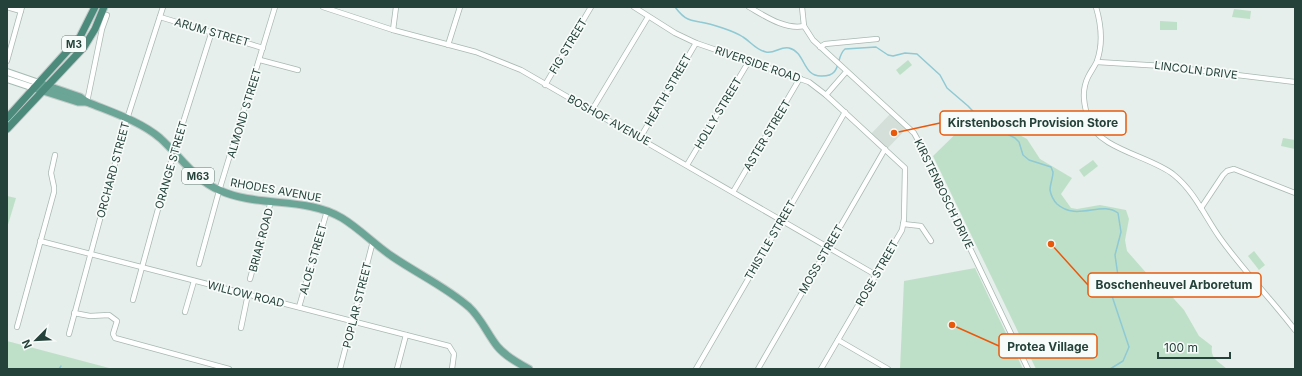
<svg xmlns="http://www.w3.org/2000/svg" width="1302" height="376" viewBox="0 0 1302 376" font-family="Inter,sans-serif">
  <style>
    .built { fill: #d4dfda }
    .green { fill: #bfe0c8 }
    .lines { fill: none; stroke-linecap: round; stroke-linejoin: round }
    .stream { stroke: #8ec9d4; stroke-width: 1.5 }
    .minor-casing { stroke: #a8b8b2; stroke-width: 6 }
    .secondary-casing { stroke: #a4bbb3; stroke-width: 8 }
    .primary-casing { stroke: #c2cac8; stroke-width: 9 }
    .trunk-casing { stroke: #c2cac8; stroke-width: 9 }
    .minor { stroke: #fff; stroke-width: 4.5 }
    .secondary { stroke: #fff; stroke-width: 6 }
    .primary { stroke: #6aa596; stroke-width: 7 }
    .trunk { stroke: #4c8a7c; stroke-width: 7 }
    .labels { text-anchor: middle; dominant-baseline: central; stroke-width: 3.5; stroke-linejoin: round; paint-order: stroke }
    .shield { fill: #f7fbf9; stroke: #637a73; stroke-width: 1 }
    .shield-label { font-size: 10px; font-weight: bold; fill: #24423a }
    .street-label { font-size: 11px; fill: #24423a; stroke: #f7fbf9 }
    .leader { fill: none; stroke: #e8590c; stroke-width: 1.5 }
    .callout-dot { fill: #e8590c; stroke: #f7fbf9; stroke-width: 1.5 }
    .callout { fill: #f7fbf9; stroke: #e8590c; stroke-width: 1.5 }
    .callout-label { font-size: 12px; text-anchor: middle; font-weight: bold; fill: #24423a }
  </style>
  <rect width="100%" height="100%" fill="#e6efeb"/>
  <polygon class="built" points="891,113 907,128 886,150 870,135"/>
  <g class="green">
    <polygon points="1234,9 1251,11 1250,19 1232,17"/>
    <polygon points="1160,21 1177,22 1177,30 1160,30"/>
    <polygon points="908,60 912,65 900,75 896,70"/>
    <path d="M978 112 1027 139 1040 159 1072 178 1061 194 1071 208 1077 209 1100 205 1126 210 1129 219 1125 240 1127 251 1156 284 1166 290 1184 310 1199 336 1212 346C1210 359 1218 361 1227 369H1036L933 156Z"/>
    <polygon points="1283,138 1295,140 1295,149 1281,146"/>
    <polygon points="1093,160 1098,166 1084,177 1079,170"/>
    <polygon points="7,196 16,198 7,228"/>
    <polygon points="1254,251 1265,265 1259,270 1248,256"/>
    <polygon points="975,268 1023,369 900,369 904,281"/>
    <polygon points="7,341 113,369 7,369"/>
  </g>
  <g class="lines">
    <g class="stream">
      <path d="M675 7C678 11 683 17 688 19 692 21 696 21 700 22 712 24 734 31 743 37 751 42 756 50 766 52 774 54 781 46 789 48 806 52 802 77 822 76 843 76 835 57 845 49L876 47 888 55 893 56 905 53 917 54 940 75 947 88 968 106 991 130 997 133 1007 134 1015 138 1019 142 1023 155 1029 160 1051 167 1053 172C1053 178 1050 184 1050 190 1051 195 1053 200 1057 204 1077 222 1102 200 1118 213L1121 232 1115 255 1118 276 1111 293 1129 347 1123 361 1110 369"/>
      <polyline points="59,369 61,366"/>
    </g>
    <g class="minor-casing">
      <g id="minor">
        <polyline points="7,7 21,11"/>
        <polyline points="323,7 393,30 476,52 521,70 876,275"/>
        <polyline points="634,7 675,33 696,43 809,82 826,95 905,168 904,219 902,230 821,369"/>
        <path d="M749 7C765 16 785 30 804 26"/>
        <polyline points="802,7 804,26 813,40 914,133 919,142 1028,369"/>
        <path d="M1096 7C1101 24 1103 44 1097 61 1095 66 1091 71 1088 77 1081 91 1084 106 1089 121 1098 149 1153 157 1174 175 1195 192 1205 217 1220 238 1243 270 1271 299 1295 330"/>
        <polyline points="160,17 263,48"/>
        <polyline points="393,30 396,7"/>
        <polyline points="448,45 460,7"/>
        <polyline points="820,47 825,44 877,39"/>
        <polyline points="260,60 298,70"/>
        <polyline points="7,61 22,7"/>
        <polyline points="1097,62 1163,66 1295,82"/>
        <polyline points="545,85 591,7"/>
        <polyline points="826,95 846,72"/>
        <polyline points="87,102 102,29 107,15"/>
        <polyline points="592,110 648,17"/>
        <polyline points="640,138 696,43"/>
        <polyline points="687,165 749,61"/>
        <polyline points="733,192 800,78"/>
        <polyline points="1201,208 1223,175 1227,171 1234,169 1295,193"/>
        <polyline points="903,224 921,226 931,241"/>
        <path d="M40 241C177 275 313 312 449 346L454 354 452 369"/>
        <polyline points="199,264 219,191 275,7"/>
        <polyline points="250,279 271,201"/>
        <polyline points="133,300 174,151 212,31"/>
        <polyline points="299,307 327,211"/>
        <polyline points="185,312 194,281"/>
        <polyline points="74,313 90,316 109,315 117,321 113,334 115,338 229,369"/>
        <polyline points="17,327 54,192 54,187 51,173 55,155"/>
        <polyline points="241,328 248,294"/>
        <polyline points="69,334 127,119 163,7"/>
        <polyline points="838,340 888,369"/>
        <polyline points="340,369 373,241"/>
        <polyline points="397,369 406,335"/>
        <polyline points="696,369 845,112"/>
        <polyline points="758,369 885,149"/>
      </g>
    </g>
    <g class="secondary-casing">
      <g id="secondary">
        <polyline points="7,72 39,83"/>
        <polyline points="7,79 34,88"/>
      </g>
    </g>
    <g class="primary-casing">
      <g id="primary">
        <path d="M39 83 80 97 87 102C111 112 140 121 160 138 179 155 195 180 219 190 257 208 305 196 342 218 360 229 375 245 393 257 418 274 446 287 469 307 481 318 487 333 497 346 505 356 518 363 529 369"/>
        <polyline points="34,88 78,102 87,102"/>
      </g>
    </g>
    <g class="trunk-casing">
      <g id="trunk">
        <polyline points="7,118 80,37 95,7"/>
        <polyline points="7,129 84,47 95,29 104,7"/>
      </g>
    </g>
    <use href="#minor" class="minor"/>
    <use href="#secondary" class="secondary"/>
    <use href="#primary" class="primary"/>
    <use href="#trunk" class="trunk"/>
  </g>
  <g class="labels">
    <g class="shield">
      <rect x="62" y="36" width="24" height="16" rx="3"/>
      <rect x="182" y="168" width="32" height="16" rx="3"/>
    </g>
    <g class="shield-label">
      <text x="74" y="44">M3</text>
      <text x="198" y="176">M63</text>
    </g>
    <g class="street-label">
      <text transform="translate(212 32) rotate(16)">ARUM STREET</text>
      <text transform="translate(568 46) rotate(-59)">FIG STREET</text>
      <text transform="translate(758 64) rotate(19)">RIVERSIDE ROAD</text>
      <text transform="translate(1196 70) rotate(7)">LINCOLN DRIVE</text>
      <text transform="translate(668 90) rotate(-60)">HEATH STREET</text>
      <text transform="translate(244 113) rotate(-73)">ALMOND STREET</text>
      <text transform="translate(718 113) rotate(-59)">HOLLY STREET</text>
      <text transform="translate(609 120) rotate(29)">BOSHOF AVENUE</text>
      <text transform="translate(767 135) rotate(-59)">ASTER STREET</text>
      <text transform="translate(171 165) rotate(-74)">ORANGE STREET</text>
      <text transform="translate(113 170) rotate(-75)">ORCHARD STREET</text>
      <text transform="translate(276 190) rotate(10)">RHODES AVENUE</text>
      <text transform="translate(944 194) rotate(64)">KIRSTENBOSCH DRIVE</text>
      <text transform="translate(261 240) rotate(-75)">BRIAR ROAD</text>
      <text transform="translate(770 240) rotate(-60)">THISTLE STREET</text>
      <text transform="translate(313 259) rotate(-74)">ALOE STREET</text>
      <text transform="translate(821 259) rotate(-60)">MOSS STREET</text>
      <text transform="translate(877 273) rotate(-60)">ROSE STREET</text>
      <text transform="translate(246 294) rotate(14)">WILLOW ROAD</text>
      <text transform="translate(357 305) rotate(-76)">POPLAR STREET</text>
    </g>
  </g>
  <path class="leader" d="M894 133L940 123M1051 244L1088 285M952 325L999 346"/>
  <g class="callout-dot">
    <circle cx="894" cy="133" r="4"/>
    <circle cx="1051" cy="244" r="4"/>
    <circle cx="952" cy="325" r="4"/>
  </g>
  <g class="callout">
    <rect x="940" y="111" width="186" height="24" rx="4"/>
    <rect x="1088" y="273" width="173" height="24" rx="4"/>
    <rect x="999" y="334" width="98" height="24" rx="4"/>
  </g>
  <g class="callout-label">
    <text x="1033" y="127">Kirstenbosch Provision Store</text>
    <text x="1174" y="289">Boschenheuvel Arboretum</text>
    <text x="1048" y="351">Protea Village</text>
  </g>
  <rect width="1302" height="376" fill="none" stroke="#24423a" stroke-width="16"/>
  <g transform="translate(36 340) rotate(246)" stroke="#f7fbf9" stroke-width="3" paint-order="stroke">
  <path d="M0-3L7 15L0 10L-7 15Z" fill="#24423a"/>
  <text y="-6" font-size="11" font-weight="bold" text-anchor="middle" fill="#24423a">N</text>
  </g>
  <path d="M1158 352v6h72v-6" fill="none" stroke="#24423a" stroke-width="2"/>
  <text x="1164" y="352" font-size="12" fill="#24423a" stroke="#f7fbf9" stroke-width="3" paint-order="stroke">100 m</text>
</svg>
